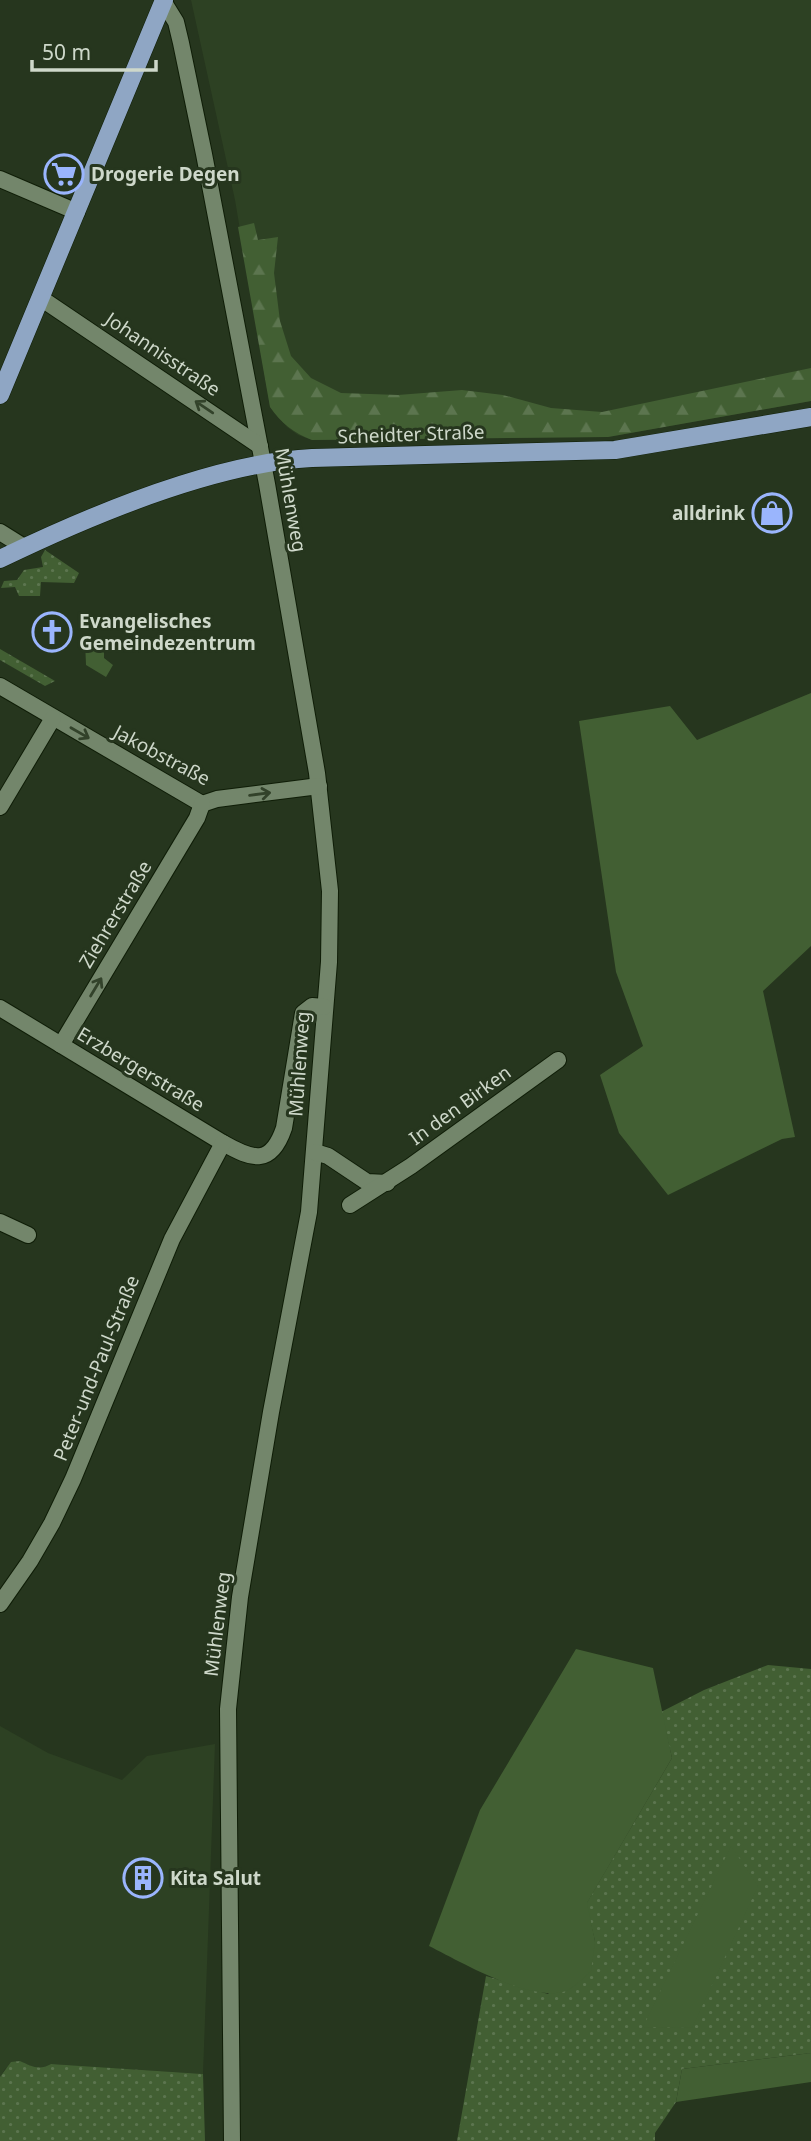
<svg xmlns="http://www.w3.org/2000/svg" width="811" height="2141" viewBox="0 0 811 2141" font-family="'Noto Sans',sans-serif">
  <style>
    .built { fill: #2d4123 }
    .grass { fill: url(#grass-dots) }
    .forest { fill: url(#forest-firs) }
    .garden { fill: #425f33 }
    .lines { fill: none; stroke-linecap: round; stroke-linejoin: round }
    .minor-casing { stroke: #0f1d07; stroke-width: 18 }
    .major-casing { stroke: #0f1d07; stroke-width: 19 }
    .minor { stroke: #73866b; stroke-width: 16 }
    .major { stroke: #8fa6c4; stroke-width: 18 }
    .oneway { stroke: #32422a }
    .labels { text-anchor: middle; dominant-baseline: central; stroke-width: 6; stroke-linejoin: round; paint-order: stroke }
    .poi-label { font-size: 19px; font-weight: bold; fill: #ced8ca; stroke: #26361e; text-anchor: start }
    .street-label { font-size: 19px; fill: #ced8ca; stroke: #26361e }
  </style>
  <defs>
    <pattern id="grass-dots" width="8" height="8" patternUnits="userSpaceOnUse" patternTransform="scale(1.75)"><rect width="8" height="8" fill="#425f33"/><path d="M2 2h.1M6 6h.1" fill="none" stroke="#5c754f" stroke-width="1.8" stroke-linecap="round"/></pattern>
    <pattern id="forest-firs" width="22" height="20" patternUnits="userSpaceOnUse" patternTransform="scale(1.75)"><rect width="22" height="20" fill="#425f33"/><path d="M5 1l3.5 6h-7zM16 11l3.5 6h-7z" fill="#5c754f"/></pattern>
  </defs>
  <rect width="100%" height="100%" fill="#26361e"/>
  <g class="built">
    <polygon points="191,0 811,0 811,401 608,437 312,440 298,435 287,427 270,407 235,200"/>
    <polygon points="0,1726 48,1753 122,1780 147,1756 215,1744 203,2074 51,2064 43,2068 35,2068 19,2061 5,2069 0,2077"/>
  </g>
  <g class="grass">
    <polygon points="45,550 79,573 74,583 41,582 40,596 19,596 15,587 1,588 4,581 17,580 24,570 43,567 41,557"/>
    <polygon points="0,649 55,681 45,686 0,660"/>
    <polygon points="768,1665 811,1669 811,2053 682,2069 676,2102 655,2133 655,2141 457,2141 486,1976 548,1994 595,1941 586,1904 672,1758 661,1712 704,1690"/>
    <path d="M20 2061C31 2066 39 2071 51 2064L203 2074 205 2141H0V2077L11 2062Z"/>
  </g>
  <path class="forest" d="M254 223 258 240 278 237 274 273 280 321 291 356 311 378 341 393 398 395 462 390 503 395 551 408 602 412 811 368V401L608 437 312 440C294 433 281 423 270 407L238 227Z"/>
  <g class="garden">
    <polygon points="85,641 90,641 91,650 104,651 104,658 113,665 106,677 86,665"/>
    <polygon points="811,693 811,946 763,991 795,1137 782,1139 668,1195 619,1133 600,1075 643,1046 616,972 579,721 670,706 697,740"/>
    <path d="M576 1649 653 1668 672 1758 587 1903 595 1941 591 1971C584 1977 575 1987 566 1991 531 2003 461 1962 429 1946L480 1810Z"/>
    <polygon points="731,1846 758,1886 692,2028 643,2027"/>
    <polygon points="811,2053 811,2082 676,2102 682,2069"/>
  </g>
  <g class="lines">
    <g class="minor-casing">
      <g id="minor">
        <polyline points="163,1 176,22 181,43 204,154 267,484 317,773 330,891 329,962 309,1212 271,1412 240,1597 228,1709 232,2141"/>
        <polyline points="0,179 77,212"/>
        <polyline points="42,299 260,446"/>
        <polyline points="0,532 24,547"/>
        <polyline points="0,686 202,804 217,799 319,786"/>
        <polyline points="0,807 53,718"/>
        <path d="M0 1008 223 1143C253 1160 271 1166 284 1128L303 1013 312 1006 324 1007"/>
        <polyline points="61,1045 197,818 202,804"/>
        <polyline points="315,1152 328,1156 367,1182 387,1183"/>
        <polyline points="350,1205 411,1166 558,1060"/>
        <polyline points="0,1222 28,1235"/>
        <polyline points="0,1604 30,1561 52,1523 73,1479 172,1239 223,1143"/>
      </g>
    </g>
    <g class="major-casing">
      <g id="major">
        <polyline points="0,395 164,0"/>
        <path d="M0 559C89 516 214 463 312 458L615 450 811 417"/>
      </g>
    </g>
    <use href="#minor" class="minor"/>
    <use href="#major" class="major"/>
  </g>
  <defs><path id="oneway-shaft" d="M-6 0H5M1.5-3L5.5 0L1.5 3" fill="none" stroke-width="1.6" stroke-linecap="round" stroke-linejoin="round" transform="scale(1.75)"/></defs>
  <g class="oneway">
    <use href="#oneway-shaft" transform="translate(204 407) rotate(-146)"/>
    <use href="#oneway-shaft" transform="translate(80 733) rotate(30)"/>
    <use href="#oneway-shaft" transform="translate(260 794) rotate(-7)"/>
    <use href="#oneway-shaft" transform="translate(96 987) rotate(-59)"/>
  </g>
  <defs>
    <g id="supermarket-ring" transform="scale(2.0125)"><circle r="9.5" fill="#26361e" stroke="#9ab5fd" stroke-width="1.5"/><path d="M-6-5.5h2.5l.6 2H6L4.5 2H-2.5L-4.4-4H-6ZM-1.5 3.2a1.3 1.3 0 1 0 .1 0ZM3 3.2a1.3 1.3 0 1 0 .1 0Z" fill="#9ab5fd"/></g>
    <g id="shop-ring" transform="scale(2.0125)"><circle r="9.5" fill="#26361e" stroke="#9ab5fd" stroke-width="1.5"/><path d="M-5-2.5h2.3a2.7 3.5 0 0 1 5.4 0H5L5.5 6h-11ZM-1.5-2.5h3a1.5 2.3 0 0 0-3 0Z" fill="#9ab5fd"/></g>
    <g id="church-ring" transform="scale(2.0125)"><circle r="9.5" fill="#26361e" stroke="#9ab5fd" stroke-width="1.5"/><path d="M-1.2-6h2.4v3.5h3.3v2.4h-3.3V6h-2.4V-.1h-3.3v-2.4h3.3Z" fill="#9ab5fd"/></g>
    <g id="building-ring" transform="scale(2.0125)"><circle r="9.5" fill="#26361e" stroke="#9ab5fd" stroke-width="1.5"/><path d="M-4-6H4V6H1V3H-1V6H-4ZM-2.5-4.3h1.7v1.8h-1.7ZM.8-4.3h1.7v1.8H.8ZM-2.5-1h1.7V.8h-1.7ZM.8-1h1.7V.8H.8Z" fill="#9ab5fd"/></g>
  </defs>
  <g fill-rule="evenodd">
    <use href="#supermarket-ring" x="64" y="174"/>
    <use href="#shop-ring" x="772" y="513"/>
    <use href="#church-ring" x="52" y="632"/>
    <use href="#building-ring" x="143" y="1878"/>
  </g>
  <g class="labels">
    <g class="poi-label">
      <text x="91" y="174">Drogerie Degen</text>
      <text x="745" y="513" text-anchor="end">alldrink</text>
      <text x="79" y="621">Evangelisches<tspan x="79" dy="22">Gemeindezentrum</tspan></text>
      <text x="170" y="1878">Kita Salut</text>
    </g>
    <g class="street-label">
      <text transform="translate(163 354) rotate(34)">Johannisstraße</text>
      <text transform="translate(411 434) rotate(-2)">Scheidter Straße</text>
      <text transform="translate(291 500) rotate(80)">Mühlenweg</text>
      <text transform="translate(162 755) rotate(28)">Jakobstraße</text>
      <text transform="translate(115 914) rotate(-59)">Ziehrerstraße</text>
      <text transform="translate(299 1064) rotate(-86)">Mühlenweg</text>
      <text transform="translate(141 1069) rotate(31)">Erzbergerstraße</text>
      <text transform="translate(460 1105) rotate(-36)">In den Birken</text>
      <text transform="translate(96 1368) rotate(-68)">Peter-und-Paul-Straße</text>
      <text transform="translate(217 1624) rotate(-83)">Mühlenweg</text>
    </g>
  </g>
  <path d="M32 60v10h124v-10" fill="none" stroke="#ced8ca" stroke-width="3.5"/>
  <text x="42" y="60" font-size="21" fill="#ced8ca" stroke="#26361e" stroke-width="5" paint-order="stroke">50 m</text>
</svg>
